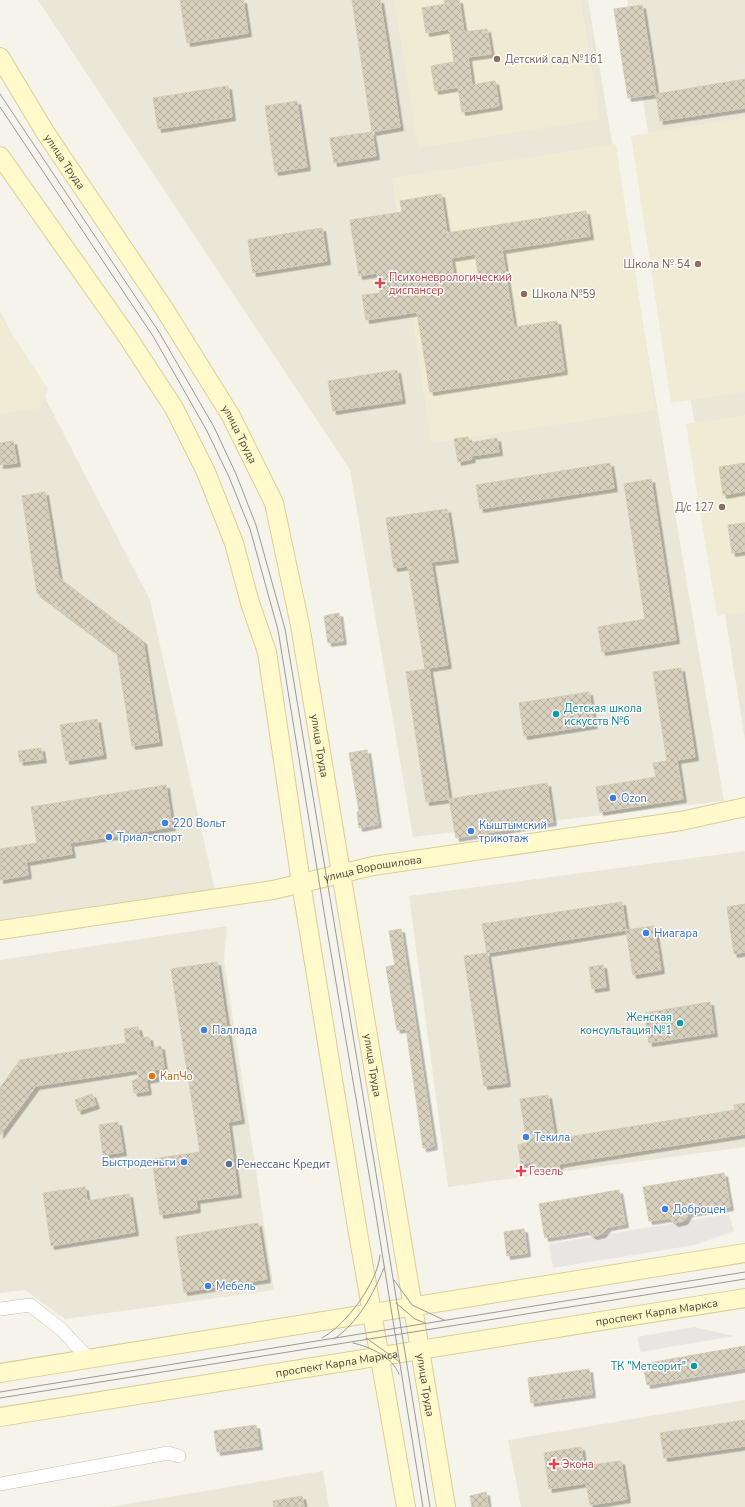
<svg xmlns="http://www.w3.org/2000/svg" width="745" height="1507" viewBox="0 0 745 1507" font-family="'Nunito Sans',sans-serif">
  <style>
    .residential { fill: #eae7d8 }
    .education { fill: #f0ebd4 }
    .parking { fill: #e7e6e2 }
    .building { fill: url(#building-cross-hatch); stroke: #d4cbb1; fill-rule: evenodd; filter: url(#shadow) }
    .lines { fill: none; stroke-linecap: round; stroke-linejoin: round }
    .minor-casing { stroke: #c2bdac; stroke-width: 14 }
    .secondary-casing { stroke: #d8cf98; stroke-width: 20 }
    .minor { stroke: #fff; stroke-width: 13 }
    .secondary { stroke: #fff9cb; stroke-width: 18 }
    .tram { stroke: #999; stroke-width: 1 }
    .education-dot { fill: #8d6e63; stroke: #fff; stroke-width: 1.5 }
    .health-dot { fill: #e0444e; stroke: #fff; stroke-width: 1.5 }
    .culture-dot { fill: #0f9aa8; stroke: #fff; stroke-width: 1.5 }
    .shop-dot { fill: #3f7fe0; stroke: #fff; stroke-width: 1.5 }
    .food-dot { fill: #e8710a; stroke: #fff; stroke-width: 1.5 }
    .service-dot { fill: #5c6f8a; stroke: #fff; stroke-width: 1.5 }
    .labels { text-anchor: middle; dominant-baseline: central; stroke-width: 3; stroke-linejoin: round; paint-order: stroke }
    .education-label { font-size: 11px; fill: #785e54; stroke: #fff; text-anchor: start }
    .street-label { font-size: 11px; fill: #4b4637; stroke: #fff }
    .health-label { font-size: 11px; fill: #be3a42; stroke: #fff; text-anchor: start }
    .culture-label { font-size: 11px; fill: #0d838f; stroke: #fff; text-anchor: end }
    .shop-label { font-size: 11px; fill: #366cbe; stroke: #fff; text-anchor: start }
    .food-label { font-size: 11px; fill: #c56008; stroke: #fff; text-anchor: start }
    .service-label { font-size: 11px; fill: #4e5e75; stroke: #fff; text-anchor: start }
  </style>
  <defs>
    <pattern id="building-cross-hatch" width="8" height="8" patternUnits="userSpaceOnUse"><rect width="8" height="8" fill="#d8d1bf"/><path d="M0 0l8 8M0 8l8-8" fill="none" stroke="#b1ab9c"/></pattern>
    <filter id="shadow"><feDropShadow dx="3.5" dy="3.5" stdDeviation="0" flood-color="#0004"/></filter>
  </defs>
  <rect width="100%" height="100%" fill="#f6f4ea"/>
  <g class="residential">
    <polygon points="38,0 588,0 724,801 413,837 350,470"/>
    <polygon points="627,0 745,0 745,740"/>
    <polygon points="0,311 150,600 216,895 0,930"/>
    <polygon points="745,851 745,1147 448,1187 409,896"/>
    <polygon points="227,926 224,959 274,1290 65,1319 25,1290 0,1293 0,960"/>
    <polygon points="745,1400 745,1507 521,1507 508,1440"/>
    <polygon points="323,1471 329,1507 109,1507"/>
  </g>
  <g class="education">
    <polygon points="394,0 581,0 600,119 418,148"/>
    <polygon points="745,117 745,392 671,403 631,136"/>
    <polygon points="616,144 656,410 431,443 392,178"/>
    <polygon points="0,316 48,389 40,408 0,414"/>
    <polygon points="745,415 745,612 717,616 686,424"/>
  </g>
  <g class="parking">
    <polygon points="729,1214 734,1231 695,1245 553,1268 549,1244"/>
    <polygon points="694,1327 734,1336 641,1352 637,1337"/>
  </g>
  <g class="building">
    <polygon points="180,0 243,0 248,33 187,43"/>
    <polygon points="352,0 380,0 400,127 372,132"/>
    <polygon points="444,0 459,0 464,32 487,29 491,54 468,57 472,85 495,81 499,106 462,112 458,87 435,91 431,66 454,62 449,29 426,33 422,8 445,4"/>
    <polygon points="642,5 656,94 628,98 614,9"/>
    <polygon points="745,79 745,108 660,121 656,94"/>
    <polygon points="228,86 232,117 158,129 153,98"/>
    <polygon points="297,101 307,167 275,172 265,106"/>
    <polygon points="372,132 376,156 334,163 330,138"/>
    <path d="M441 194 447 233 586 211 590 236 502 250 514 327 557 321 564 371 430 392 417 312 366 320 362 295 380 293 377 273 359 276 350 220 402 212 400 201ZM475 254 479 279 455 283 451 258Z"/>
    <polygon points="322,228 327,261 253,273 248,240"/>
    <polygon points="397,370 402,400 333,411 328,381"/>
    <polygon points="468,437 469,443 497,438 499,452 471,456 472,459 458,462 454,439"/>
    <polygon points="13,441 17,463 0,465 0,443"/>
    <polygon points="610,463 614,488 480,509 476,485"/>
    <polygon points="745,463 745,491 723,495 719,467"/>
    <polygon points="651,479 676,640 602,652 598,627 645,619 624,484"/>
    <polygon points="45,492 59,578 143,641 159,742 132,746 117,653 37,593 22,496"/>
    <polygon points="447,509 455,559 431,562 448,665 429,668 449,799 426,802 406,672 425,669 408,566 394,568 386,518"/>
    <polygon points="745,523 745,551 732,553 728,525"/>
    <polygon points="339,613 343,641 328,643 324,616"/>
    <polygon points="681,668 695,757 677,760 683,799 600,812 596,787 656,777 653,763 667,761 653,672"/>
    <polygon points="589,692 594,725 524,736 519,703"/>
    <polygon points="97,719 103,755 66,761 60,725"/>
    <polygon points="41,748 43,759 20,762 18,751"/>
    <polygon points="367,750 378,824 359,828 357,812 359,811 349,753"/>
    <polygon points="547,783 553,822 456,838 449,799"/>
    <polygon points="166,785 172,827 70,843 72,854 26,862 28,875 0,880 0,849 37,843 31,807"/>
    <polygon points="622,902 626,930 487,953 482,924"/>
    <polygon points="745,904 745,952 734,954 727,907"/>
    <polygon points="654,926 661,970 633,975 626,930"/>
    <polygon points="401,929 434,1146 425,1148 423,1148 406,1028 397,1030 386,967 395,965 389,931"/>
    <polygon points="487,953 507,1083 484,1086 464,956"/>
    <polygon points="217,962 241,1120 228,1122 238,1194 196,1200 197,1209 160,1215 152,1159 200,1152 171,969"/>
    <polygon points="603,965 606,987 592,989 589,967"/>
    <polygon points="710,1002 714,1033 649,1043 645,1013"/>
    <polygon points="138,1027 140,1038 149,1037 151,1048 161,1046 164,1068 154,1070 156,1078 146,1080 148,1091 134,1093 132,1081 139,1078 137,1070 36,1086 0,1135 0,1088 20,1060 126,1043 124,1029"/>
    <polygon points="92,1094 96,1105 78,1111 75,1100"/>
    <polygon points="548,1095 555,1139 735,1110 734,1105 745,1103 745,1134 559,1164 559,1167 534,1171 532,1162 521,1164 518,1145 527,1143 520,1099"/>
    <polygon points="118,1122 123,1152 103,1155 99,1125"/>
    <polygon points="724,1173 730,1207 689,1213 684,1221 675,1223 669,1218 649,1221 643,1187"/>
    <polygon points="85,1187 87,1201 129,1194 135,1232 51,1246 43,1193"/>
    <polygon points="619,1190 625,1224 608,1227 602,1234 593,1236 587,1231 545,1238 539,1204"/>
    <polygon points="258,1223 267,1279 184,1292 176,1237"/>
    <polygon points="524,1229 527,1253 507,1256 504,1232"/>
    <polygon points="745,1346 745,1368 647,1385 643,1364"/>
    <polygon points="589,1369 592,1394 531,1403 528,1378"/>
    <polygon points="745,1420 745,1446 664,1458 660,1433"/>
    <polygon points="256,1425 259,1446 217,1452 214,1431"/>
    <polygon points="581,1447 584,1466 621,1461 627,1499 590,1505 586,1483 549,1489 544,1453"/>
    <polygon points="486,1492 488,1507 472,1507 470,1496"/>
    <polygon points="302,1496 304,1507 274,1507 273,1501"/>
  </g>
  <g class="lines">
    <g class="minor-casing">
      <g id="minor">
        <polyline points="0,1309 30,1305 61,1329 89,1359"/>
        <polyline points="0,1484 168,1453 179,1456"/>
      </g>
    </g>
    <g class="secondary-casing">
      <g id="secondary">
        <path id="s1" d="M0 57 45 132 163 307 231 416 274 503 300 625 446 1507"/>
        <polyline points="0,156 125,333 174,408 206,472 234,543 250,603 267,652 301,883 358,1233 406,1507"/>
        <path id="s2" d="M0 930 273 890 373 866 681 821 745 807"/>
        <polyline points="0,1373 745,1253"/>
        <path id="s3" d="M0 1417 745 1298"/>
      </g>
    </g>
    <use href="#minor" class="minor"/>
    <use href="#secondary" class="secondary"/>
    <g class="tram">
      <polyline points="0,94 159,332 214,427 236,474 256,525 285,629 374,1161 430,1507"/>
      <polyline points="0,107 153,336 207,431 229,477 250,529 278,630 327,930 375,1209 423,1507"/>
      <polyline points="394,1280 412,1305 444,1320"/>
      <polyline points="396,1303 415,1319 425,1323"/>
      <path d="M322 1338C346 1325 378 1282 380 1255"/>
      <polyline points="366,1338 400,1362"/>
      <path d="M334 1339C359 1322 373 1294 384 1268"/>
      <path d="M353 1343C371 1347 392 1357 399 1374"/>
      <polyline points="0,1392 745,1272"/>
      <polyline points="0,1398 745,1279"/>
    </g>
  </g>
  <g class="education-dot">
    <circle cx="497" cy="59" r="4"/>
    <circle cx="698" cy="264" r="4"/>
    <circle cx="524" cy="294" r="4"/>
    <circle cx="722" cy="507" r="4"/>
  </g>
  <g class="health-dot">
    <path d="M378 277h4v4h4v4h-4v4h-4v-4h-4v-4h4z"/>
    <path d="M519 1165h4v4h4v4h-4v4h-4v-4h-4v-4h4z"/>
    <path d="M552 1458h4v4h4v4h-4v4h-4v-4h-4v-4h4z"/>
  </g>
  <g class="culture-dot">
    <circle cx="556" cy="714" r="4"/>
    <circle cx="680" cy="1023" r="4"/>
    <circle cx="694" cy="1366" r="4"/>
  </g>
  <g class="shop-dot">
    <circle cx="613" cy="798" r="4"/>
    <circle cx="165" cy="823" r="4"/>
    <circle cx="471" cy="831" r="4"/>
    <circle cx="109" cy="837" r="4"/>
    <circle cx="646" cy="933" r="4"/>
    <circle cx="204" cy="1030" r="4"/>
    <circle cx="526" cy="1137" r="4"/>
    <circle cx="184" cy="1162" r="4"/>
    <circle cx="665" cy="1209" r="4"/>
    <circle cx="208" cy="1286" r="4"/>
  </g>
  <circle class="food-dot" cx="152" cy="1076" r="4"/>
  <circle class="service-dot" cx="229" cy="1164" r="4"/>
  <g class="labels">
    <g class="education-label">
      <text x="505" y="59">Детский сад №161</text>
      <text x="690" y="264" text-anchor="end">Школа № 54</text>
      <text x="532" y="294">Школа №59</text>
      <text x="714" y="507" text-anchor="end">Д/с 127</text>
    </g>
    <g class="street-label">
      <text stroke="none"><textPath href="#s1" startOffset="123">улица Труда</textPath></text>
      <text stroke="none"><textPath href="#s1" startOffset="447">улица Труда</textPath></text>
      <text stroke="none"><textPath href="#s1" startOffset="771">улица Труда</textPath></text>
      <text stroke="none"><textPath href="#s2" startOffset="378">улица Ворошилова</textPath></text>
      <text stroke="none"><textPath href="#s1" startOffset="1095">улица Труда</textPath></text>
      <text stroke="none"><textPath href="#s3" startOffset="665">проспект Карла Маркса</textPath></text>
      <text stroke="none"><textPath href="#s3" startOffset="341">проспект Карла Маркса</textPath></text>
      <text stroke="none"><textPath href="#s1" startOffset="1419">улица Труда</textPath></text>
    </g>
    <g class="health-label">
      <text x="389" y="277">Психоневрологический<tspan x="389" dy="13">диспансер</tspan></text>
      <text x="529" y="1171">Гезель</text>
      <text x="562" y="1464">Экона</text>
    </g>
    <g class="culture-label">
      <text x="564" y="708" text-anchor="start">Детская школа<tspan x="564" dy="13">искусств №6</tspan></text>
      <text x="672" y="1017">Женская<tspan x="672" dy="13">консультация №1</tspan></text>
      <text x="686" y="1366">ТК "Метеорит"</text>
    </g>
    <g class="shop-label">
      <text x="621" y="798">Ozon</text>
      <text x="173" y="823">220 Вольт</text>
      <text x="479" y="825">Кыштымский<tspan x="479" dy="13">трикотаж</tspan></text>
      <text x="117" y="837">Триал-спорт</text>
      <text x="654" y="933">Ниагара</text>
      <text x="212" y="1030">Паллада</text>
      <text x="534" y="1137">Текила</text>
      <text x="176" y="1162" text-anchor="end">Быстроденьги</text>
      <text x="673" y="1209">Доброцен</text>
      <text x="216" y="1286">Мебель</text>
    </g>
    <g class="food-label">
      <text x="160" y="1076">КапЧо</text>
    </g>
    <g class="service-label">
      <text x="237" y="1164">Ренессанс Кредит</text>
    </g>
  </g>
</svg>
